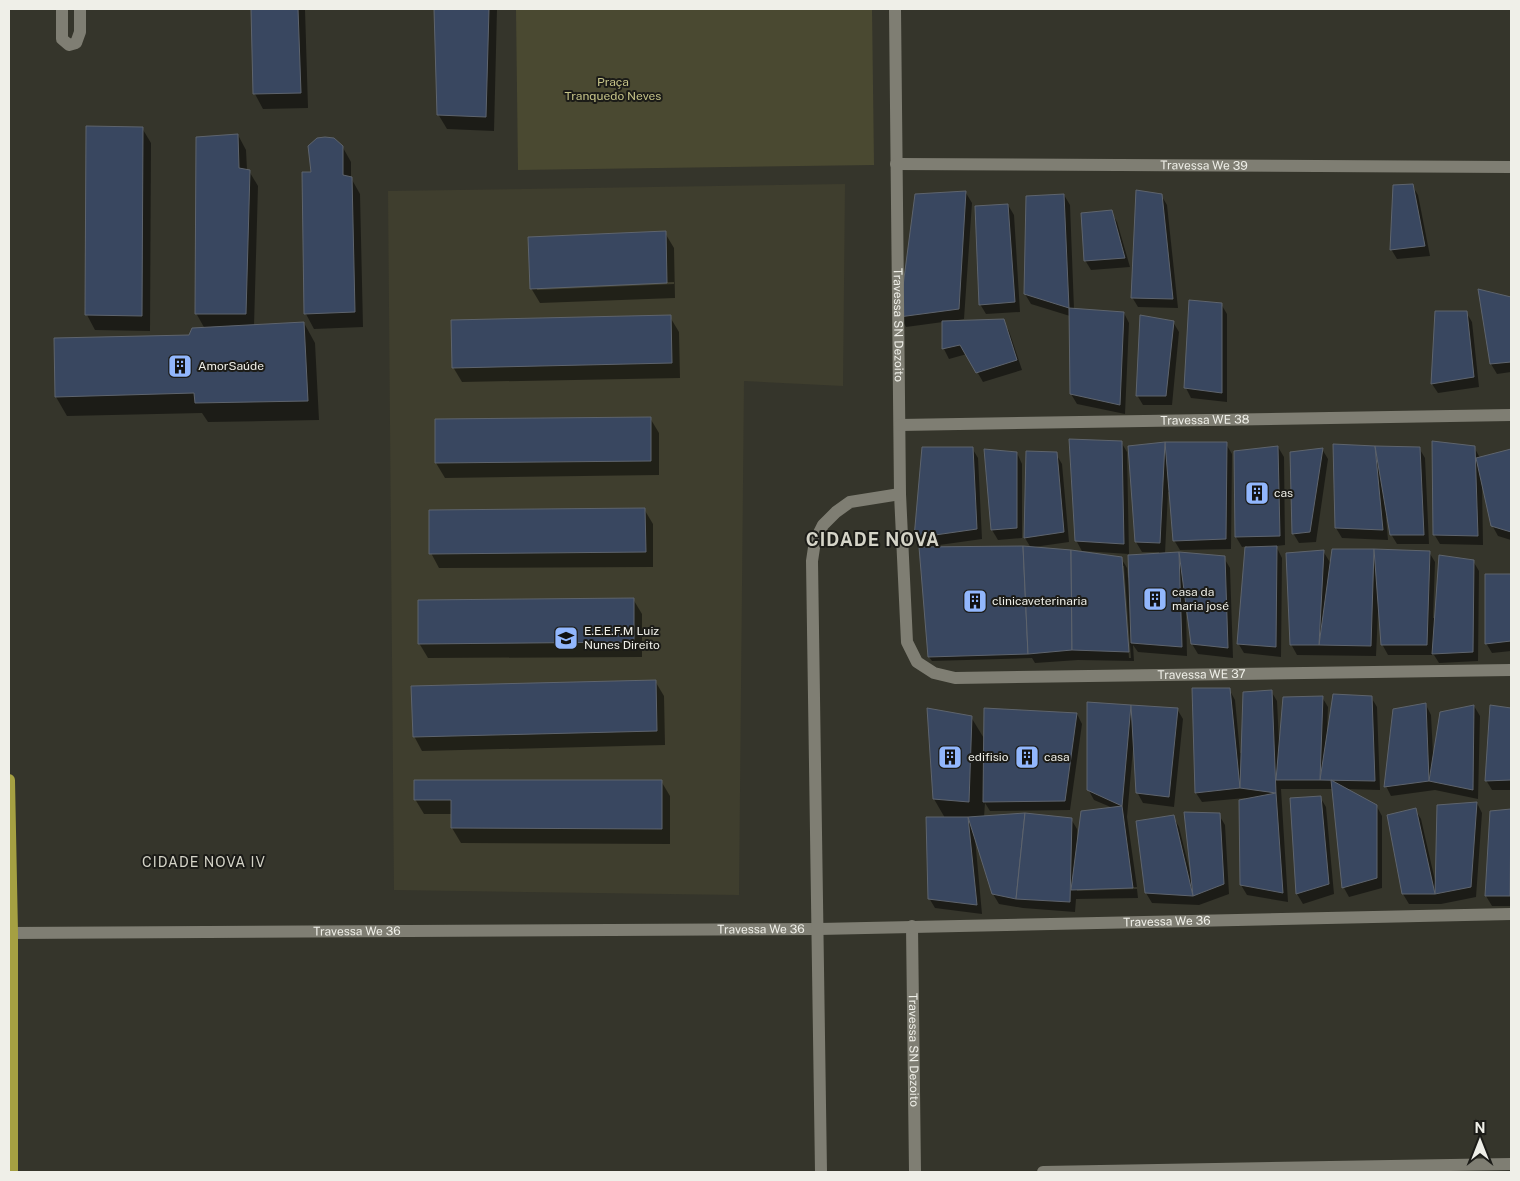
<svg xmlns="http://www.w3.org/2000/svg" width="1520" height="1181" viewBox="0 0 1520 1181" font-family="'Public Sans',sans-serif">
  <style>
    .built { fill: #3f3e2e }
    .green { fill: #4a4931 }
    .shadow { fill: #0007; fill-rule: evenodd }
    .building { fill: #394760; stroke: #5e646d }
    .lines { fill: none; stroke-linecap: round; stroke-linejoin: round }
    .lane { stroke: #7f7e73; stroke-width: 12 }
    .street { stroke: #7f7e73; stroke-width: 12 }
    .primary { stroke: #a5a042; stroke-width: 12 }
    .labels { text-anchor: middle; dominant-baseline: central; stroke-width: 4; stroke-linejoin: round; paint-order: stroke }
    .park-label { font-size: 12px; fill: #c5c388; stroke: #1c1c18 }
    .street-label { font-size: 12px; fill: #efefe8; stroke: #1c1c18 }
    .poi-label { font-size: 12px; fill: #efefe8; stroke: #1c1c18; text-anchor: start }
    .neighbourhood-label { font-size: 14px; letter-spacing: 1px; fill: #d5d4c8; stroke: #1c1c18 }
    .district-label { font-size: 18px; font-weight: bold; letter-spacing: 1px; fill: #d5d4c8; stroke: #1c1c18 }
  </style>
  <rect width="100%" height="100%" fill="#35352b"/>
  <polygon class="built" points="845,184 843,386 744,381 739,895 394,890 388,191"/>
  <polygon class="green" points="516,9 872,9 874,165 518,170"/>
  <g class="shadow">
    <polygon points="253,9 305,9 308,108 263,109 255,94"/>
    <polygon points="435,9 497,9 494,131 447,129 438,114"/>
    <polygon points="87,127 142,128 151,143 150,331 95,330 87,315"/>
    <polygon points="238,135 246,150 247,170 249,171 258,186 254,326 304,323 315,343 319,420 208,422 202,413 67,416 56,397 205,329 196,313"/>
    <polygon points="342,146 351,162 351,178 360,194 363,327 314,329 306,314 312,173"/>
    <polygon points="1412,185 1418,195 1430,256 1397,259 1391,249"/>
    <polygon points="966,193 972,203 964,319 958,320 958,322 1003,321 1009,331 1022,370 983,382 967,354 949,359 944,349 943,322 906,327 900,317"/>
    <polygon points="1064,195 1070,205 1074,309 1124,313 1129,323 1125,414 1077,404 1071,394 1070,316 1031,304 1025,294"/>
    <polygon points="1161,195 1167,205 1178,308 1138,307 1132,297"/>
    <polygon points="1008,205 1014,215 1020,312 986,314 980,304"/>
    <polygon points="1111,212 1117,222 1130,267 1091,270 1085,260"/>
    <path d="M665 233 674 248 675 298 540 303 531 288ZM674 282V284L537 290V287Z"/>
    <polygon points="1479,291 1511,299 1511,372 1497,374 1491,364"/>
    <polygon points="1221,304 1227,314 1227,402 1191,398 1186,388"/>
    <polygon points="1466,312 1472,322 1479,387 1438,393 1432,384"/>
    <polygon points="670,317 679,332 680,378 462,382 453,367"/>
    <polygon points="1173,322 1179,332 1172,405 1143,405 1137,395"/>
    <polygon points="650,418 659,433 659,475 445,478 436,463"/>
    <path d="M1121 442 1127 452 1129 554 1083 551V553L1121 558 1127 568 1128 578 1159 554V552H1142L1136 542 1129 447 1165 444H1226L1232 454 1231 549 1180 550 1174 540 1170 492H1168L1165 554 1179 553 1224 558 1230 568 1233 658 1198 654 1192 644 1188 611H1186L1187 656 1138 652 1133 645 1134 661 1078 660 1035 663 1032 658 932 661 929 657 921 547 915 538 972 448 978 458 982 539 925 547 1031 548 1025 538 1056 454 1062 464 1069 542 1034 547 1083 553 1076 540ZM1122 566H1124L1131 658H1129Z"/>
    <polygon points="1334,446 1419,448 1425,458 1429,544 1397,544 1391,534 1388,516 1386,517 1388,540 1342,538 1336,528"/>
    <polygon points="1278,447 1284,457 1285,545 1276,546 1282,558 1281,657 1244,653 1238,643 1247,546 1242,547 1236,537"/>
    <polygon points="1474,447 1480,458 1511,450 1511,540 1498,536 1492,525 1483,484 1482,484 1483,545 1440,544 1434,534"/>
    <polygon points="1322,449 1328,459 1316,542 1299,543 1293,533"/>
    <polygon points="1017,453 1022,464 1022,538 998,540 992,530"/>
    <polygon points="644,509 653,524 653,567 439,568 431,553"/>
    <polygon points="1333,550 1429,552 1435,562 1433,618 1436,618 1473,561 1479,571 1478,661 1439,663 1434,655 1388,655 1382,644 1380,612 1378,612 1376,656 1297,655 1291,644 1323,551 1331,564"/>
    <polygon points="1486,575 1511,575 1511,651 1492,653 1486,643"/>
    <polygon points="633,599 642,614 642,657 428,658 419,643"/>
    <polygon points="655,681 664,696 665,745 422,751 414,736"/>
    <polygon points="1229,689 1235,700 1240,753 1242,753 1271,691 1277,701 1279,742 1322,697 1328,707 1327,731 1329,731 1371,697 1377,707 1380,790 1346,789 1376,805 1382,816 1382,888 1349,897 1344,888 1333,789 1281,789 1288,902 1247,895 1241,885 1245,798 1202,802 1196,793"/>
    <polygon points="1088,703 1177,709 1183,719 1174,807 1143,803 1137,792 1135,749 1133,749 1127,817 1137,887 1077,888 1077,891 1137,889 1138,898 1076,899 1075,912 1023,908 999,904 993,894 975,838 982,914 935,908 929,898 945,818 934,799 971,717 985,740 1077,714 1082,724 1070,810 990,811 985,803 984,817 1071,819 1077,829 1077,838 1079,838 1113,808 1094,800 1088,789"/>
    <polygon points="1426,705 1431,715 1433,754 1474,706 1480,716 1478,799 1435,790 1391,796 1386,786"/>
    <polygon points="1491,706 1511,709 1511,790 1492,790 1486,780"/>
    <polygon points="661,781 670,796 670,844 461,843 452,828 452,814 424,814 415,799"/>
    <polygon points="1320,797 1326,807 1334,894 1303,904 1297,894 1291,800"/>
    <polygon points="1477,803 1482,813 1476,897 1441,904 1409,904 1403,894 1415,809 1421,819 1436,885"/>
    <polygon points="1511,811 1511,906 1492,906 1486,896 1491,812"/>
    <polygon points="1219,815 1225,825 1229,894 1199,905 1152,903 1146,893 1173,816 1179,827 1190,872 1192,872"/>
  </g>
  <g class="building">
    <polygon points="251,9 298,9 301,93 253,94"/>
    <polygon points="434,9 489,9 486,117 437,115"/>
    <polygon points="86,126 143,127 142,316 85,315"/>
    <polygon points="238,134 239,168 250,170 246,314 195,314 196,137"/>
    <polygon points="325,137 334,138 343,146 343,175 352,177 355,312 304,314 302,172 311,172 308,146 317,138"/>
    <polygon points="1413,184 1425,246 1390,250 1393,185"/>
    <polygon points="1136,190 1162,194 1173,299 1131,298"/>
    <polygon points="966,191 959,309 899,317 915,194"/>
    <polygon points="1064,194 1069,308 1024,294 1026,196"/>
    <polygon points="1008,204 1015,302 979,305 975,206"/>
    <polygon points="1112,210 1125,258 1084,261 1081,213"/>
    <polygon points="666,231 667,283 530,289 528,237"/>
    <polygon points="1478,289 1511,297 1511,362 1490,364"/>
    <polygon points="1189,300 1222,303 1222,393 1184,388"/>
    <polygon points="1069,308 1124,312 1120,405 1070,394"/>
    <polygon points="1435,311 1467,311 1474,377 1431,384"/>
    <polygon points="671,315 672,363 452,368 451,320"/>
    <polygon points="1140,315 1174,321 1166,396 1136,396"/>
    <polygon points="1004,319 1017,360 976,373 960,345 942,349 942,321"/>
    <polygon points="304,322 308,401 195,403 194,393 55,397 54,338 189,335 192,328"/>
    <polygon points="651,417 651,461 435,463 435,419"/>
    <polygon points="1069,439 1122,441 1124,544 1075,541"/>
    <polygon points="1432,441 1475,446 1478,536 1433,535"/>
    <polygon points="1165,442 1227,442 1226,539 1173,541"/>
    <polygon points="1165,442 1160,543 1135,542 1128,446"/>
    <polygon points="1333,444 1375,446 1383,530 1335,528"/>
    <polygon points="1278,446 1280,536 1235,537 1234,451"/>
    <polygon points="1375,446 1420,447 1424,535 1390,535"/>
    <polygon points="922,447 973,447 977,529 914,538"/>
    <polygon points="1323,448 1310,532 1292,534 1290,452"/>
    <polygon points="984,449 1017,452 1017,528 991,530"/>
    <polygon points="1511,449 1511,532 1491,526 1476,458"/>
    <polygon points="1026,451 1057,452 1064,532 1024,538"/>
    <polygon points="645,508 646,552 429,554 429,510"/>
    <polygon points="1023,546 1028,654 928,657 919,547"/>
    <polygon points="1023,546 1071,550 1072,650 1028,654"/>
    <polygon points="1277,546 1276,647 1237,644 1245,547"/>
    <polygon points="1332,549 1374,549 1371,646 1319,645"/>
    <polygon points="1374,549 1430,551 1427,645 1381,645"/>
    <polygon points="1071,550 1122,557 1129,652 1072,650"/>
    <polygon points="1324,550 1319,645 1290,645 1286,553"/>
    <polygon points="1179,552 1182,647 1131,643 1128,555"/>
    <polygon points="1179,552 1225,556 1228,648 1191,644"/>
    <polygon points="1439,555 1474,560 1473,652 1432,654"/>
    <polygon points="1485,574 1511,574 1511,641 1485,644"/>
    <polygon points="634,598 634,642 418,644 418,600"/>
    <polygon points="656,680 657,731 413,737 411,686"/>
    <polygon points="1192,688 1230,688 1240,788 1195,793"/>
    <polygon points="1272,690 1276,793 1240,788 1243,692"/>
    <polygon points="1333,694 1372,696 1375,781 1320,780"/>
    <polygon points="1323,696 1320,780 1276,780 1283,697"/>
    <polygon points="1087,702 1131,705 1122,806 1087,790"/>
    <polygon points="1426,703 1429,781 1384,787 1393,709"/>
    <polygon points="1131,705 1178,708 1169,797 1136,793"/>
    <polygon points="1474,705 1473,790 1429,781 1440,712"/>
    <polygon points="1490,705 1511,708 1511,780 1485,781"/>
    <polygon points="927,708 972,716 969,802 933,799"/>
    <polygon points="984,708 1077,713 1065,801 983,802"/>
    <polygon points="414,780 662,780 662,829 451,828 451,800 414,800"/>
    <polygon points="1331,780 1377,805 1377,878 1342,888"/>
    <polygon points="1276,793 1283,893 1240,885 1239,800"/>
    <polygon points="1321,796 1329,884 1296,894 1290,798"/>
    <polygon points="1477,802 1471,887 1435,894 1437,805"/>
    <polygon points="1122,806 1133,888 1071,890 1081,811"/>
    <polygon points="1416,808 1435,894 1402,894 1387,815"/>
    <polygon points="1511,809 1510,896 1485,896 1490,811"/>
    <polygon points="1184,812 1220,813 1224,884 1193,896"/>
    <polygon points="1025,813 1016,899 992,894 968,817"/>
    <polygon points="1025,813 1072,818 1070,902 1016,899"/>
    <polygon points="1174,815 1193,896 1145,893 1136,821"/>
    <polygon points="926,817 968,817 977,905 928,899"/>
  </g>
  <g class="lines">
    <polyline class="lane" points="62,9 62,39 69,45 76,43 80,32 80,9"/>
    <g class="street">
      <path id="s1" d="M895 9 900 494 907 642 917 662 934 673 955 678 1511 670"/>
      <path id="s2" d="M896 164 1511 167"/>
      <path id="s3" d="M900 425 1511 415"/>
      <path id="s4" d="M912 926 915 1172"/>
      <path id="s5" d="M9 933 819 929 1511 914"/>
      <polyline points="821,1172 812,561 815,541 823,525 836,512 850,502 900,494"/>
      <polyline points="1043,1172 1511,1164"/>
    </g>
    <polyline class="primary" points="9,780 12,933 12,1172"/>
  </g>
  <defs>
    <g id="building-square" transform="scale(1.25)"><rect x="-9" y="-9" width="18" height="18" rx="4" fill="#92b7fd" stroke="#1c1c18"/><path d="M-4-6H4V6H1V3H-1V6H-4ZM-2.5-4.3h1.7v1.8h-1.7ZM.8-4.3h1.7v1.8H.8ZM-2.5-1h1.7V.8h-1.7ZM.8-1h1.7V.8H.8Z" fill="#111"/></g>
    <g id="school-square" transform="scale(1.25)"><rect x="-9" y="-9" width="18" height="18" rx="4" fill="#92b7fd" stroke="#1c1c18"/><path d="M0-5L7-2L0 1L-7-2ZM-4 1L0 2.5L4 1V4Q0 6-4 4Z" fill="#111"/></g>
  </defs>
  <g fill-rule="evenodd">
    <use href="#building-square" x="180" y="366"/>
    <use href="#building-square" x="1257" y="493"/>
    <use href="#building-square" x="1155" y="599"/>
    <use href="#building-square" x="975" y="601"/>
    <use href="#school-square" x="566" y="638"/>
    <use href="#building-square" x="950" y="757"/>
    <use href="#building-square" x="1027" y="757"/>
  </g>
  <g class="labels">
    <g class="park-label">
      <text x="613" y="82">Praça<tspan x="613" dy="14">Tranquedo Neves</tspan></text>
    </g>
    <g class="street-label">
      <text stroke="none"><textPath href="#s2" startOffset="308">Travessa We 39</textPath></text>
      <text stroke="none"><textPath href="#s1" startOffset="316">Travessa SN Dezoito</textPath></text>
      <text stroke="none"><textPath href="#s3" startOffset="305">Travessa WE 38</textPath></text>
      <text stroke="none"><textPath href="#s1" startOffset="944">Travessa WE 37</textPath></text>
      <text stroke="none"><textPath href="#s5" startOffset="1158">Travessa We 36</textPath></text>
      <text stroke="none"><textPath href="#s5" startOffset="752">Travessa We 36</textPath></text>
      <text stroke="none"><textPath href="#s5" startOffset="348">Travessa We 36</textPath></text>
      <text stroke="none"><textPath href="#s4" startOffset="124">Travessa SN Dezoito</textPath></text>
    </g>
    <g class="poi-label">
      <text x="198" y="366">AmorSaúde</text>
      <text x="1274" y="493">cas</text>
      <text x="1172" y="592">casa da<tspan x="1172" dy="14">maria josé</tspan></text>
      <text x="992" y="601">clinicaveterinaria</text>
      <text x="584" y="631">E.E.E.F.M Luiz<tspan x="584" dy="14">Nunes Direito</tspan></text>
      <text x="968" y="757">edifisio</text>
      <text x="1044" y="757">casa</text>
    </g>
    <g class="neighbourhood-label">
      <text x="204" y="862">CIDADE NOVA IV</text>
    </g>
    <g class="district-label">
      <text x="873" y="539">CIDADE NOVA</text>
    </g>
  </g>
  <rect width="1520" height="1181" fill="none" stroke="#efefe8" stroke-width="20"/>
  <g transform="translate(1480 1141)" stroke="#1c1c18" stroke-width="4" paint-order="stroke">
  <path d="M0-4L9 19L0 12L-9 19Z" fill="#efefe8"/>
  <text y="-8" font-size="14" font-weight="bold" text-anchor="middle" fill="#efefe8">N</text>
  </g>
</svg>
